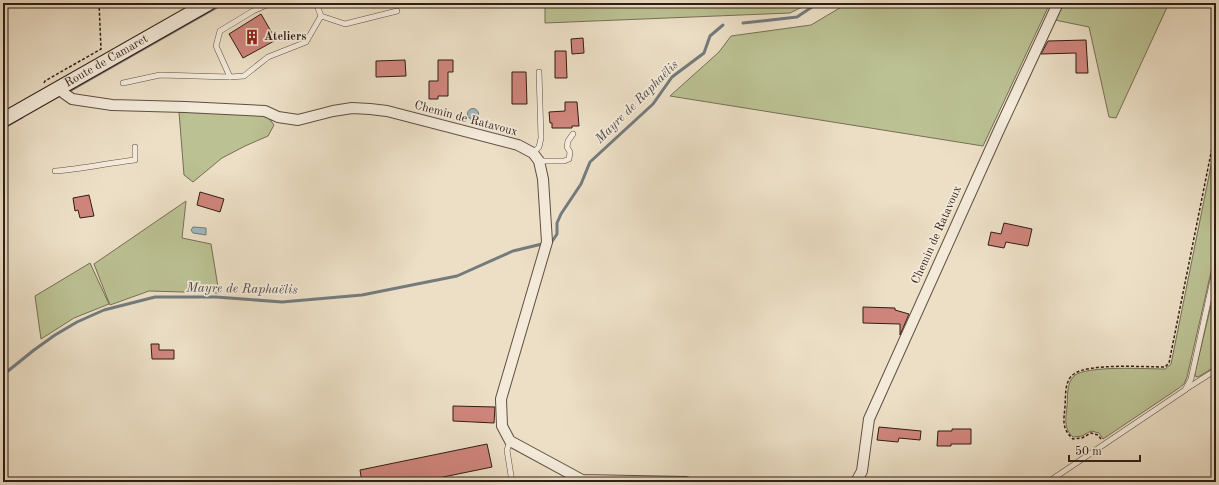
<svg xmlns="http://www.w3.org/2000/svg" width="1219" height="485" viewBox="0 0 1219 485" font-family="'Old Standard TT',serif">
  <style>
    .green { fill: #bbc193; stroke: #766f54 }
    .water { fill: #9fb9c1; stroke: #737b7c }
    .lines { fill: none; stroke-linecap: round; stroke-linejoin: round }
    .stream { stroke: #737b7c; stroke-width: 3 }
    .building { fill: #cf857c; stroke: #311d14 }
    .service-casing { stroke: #604e40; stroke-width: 6 }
    .minor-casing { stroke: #604e40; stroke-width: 12 }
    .secondary-casing { stroke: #311d14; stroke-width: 16 }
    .path { stroke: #311d14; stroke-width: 1.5; stroke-dasharray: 3 2; stroke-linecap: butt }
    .service { stroke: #f3eada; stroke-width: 5 }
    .minor { stroke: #f3eada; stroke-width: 10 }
    .secondary { stroke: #f3eada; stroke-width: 14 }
    .labels { text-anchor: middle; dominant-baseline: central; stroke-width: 3.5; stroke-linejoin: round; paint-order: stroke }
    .poi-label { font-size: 12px; font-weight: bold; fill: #311d14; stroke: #f3eada; text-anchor: start }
    .street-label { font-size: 12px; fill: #311d14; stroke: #f3eada }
    .water-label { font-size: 13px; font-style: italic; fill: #524c48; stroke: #f3eada }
  </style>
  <rect width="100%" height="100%" fill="#ecdfc6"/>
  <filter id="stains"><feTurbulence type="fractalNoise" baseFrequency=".005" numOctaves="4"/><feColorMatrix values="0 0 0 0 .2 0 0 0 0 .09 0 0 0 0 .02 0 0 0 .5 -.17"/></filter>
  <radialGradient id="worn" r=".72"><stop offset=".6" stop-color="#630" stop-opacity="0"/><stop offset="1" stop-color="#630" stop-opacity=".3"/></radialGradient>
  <g class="green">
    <polygon points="545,3 810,3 790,13 545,23"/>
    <polygon points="848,3 1050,3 983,146 670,96 719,52 731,36 811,25"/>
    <polygon points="1062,3 1169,3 1116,118 1109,117 1089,27 1055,20"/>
    <polygon points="179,112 264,115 268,117 274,125 268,136 245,146 222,158 193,182 184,175"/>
    <path d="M1216 141V250L1187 377 1184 384 1179 388 1103 439 1099 433 1091 431 1082 436 1073 437C1063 428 1066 418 1067 406 1068 396 1066 384 1074 376 1086 365 1147 369 1165 369L1171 364Z"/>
    <polygon points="186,201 182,238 211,244 219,293 149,291 110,305 94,264"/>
    <polygon points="90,263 109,304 74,318 41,339 35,296"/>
    <polygon points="1216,284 1216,366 1198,377 1195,376 1195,373"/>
  </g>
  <g class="water">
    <circle cx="473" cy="114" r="5.5"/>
    <polygon points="193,227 206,228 206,235 193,233 191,230"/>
  </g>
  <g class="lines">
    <g class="stream">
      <polyline points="743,23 797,17 818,3"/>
      <polyline points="71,90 224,3"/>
      <polyline points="3,128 22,117"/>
      <polyline points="551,243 557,234 557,223 561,214 581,184 590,162 653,104 672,77 704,53 710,36 723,25"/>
      <polyline points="3,375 34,350 55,335 77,322 104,310 155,297 216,297 282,302 362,295 457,276 513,251 542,244"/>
    </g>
  </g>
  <g class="building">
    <polygon points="261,14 276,40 243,58 229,34"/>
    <polygon points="583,38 584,53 572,54 571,39"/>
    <polygon points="1086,40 1088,73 1076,73 1076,53 1041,54 1048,41"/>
    <polygon points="555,51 566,51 567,78 555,78"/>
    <polygon points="405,60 406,76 376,77 376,61"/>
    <polygon points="438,60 453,60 453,72 448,72 448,96 438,96 438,99 429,99 429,81 438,81"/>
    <polygon points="512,72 526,72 527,104 512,104"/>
    <polygon points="565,102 577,102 579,126 572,126 572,128 552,128 552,123 550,123 549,112 565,111"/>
    <polygon points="200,192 224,199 220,212 197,205"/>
    <polygon points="89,195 94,216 80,218 78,210 75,211 73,198"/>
    <polygon points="1004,223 1032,229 1028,246 1006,242 1004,248 988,245 991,232 1001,234"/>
    <polygon points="863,307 895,308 895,310 909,314 900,335 900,324 863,323"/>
    <polygon points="151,344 159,344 159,350 174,350 174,359 152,359"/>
    <polygon points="453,406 495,407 494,423 453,421"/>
    <polygon points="879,427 921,431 920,440 899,438 898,442 877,440"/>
    <polygon points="952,429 971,429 971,444 951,444 951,446 937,446 938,431 952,431"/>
    <polygon points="487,444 492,467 419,482 362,482 360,470"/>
  </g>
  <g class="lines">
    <g class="service-casing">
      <g id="service">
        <polyline points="271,3 253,11 220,31 216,46 230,77 244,76 268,57 306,42 321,16 316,3"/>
        <polyline points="321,16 345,24 397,11"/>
        <polyline points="123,83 160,75 230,77"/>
        <polyline points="533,153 539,147 541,138 539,72"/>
        <polyline points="539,161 564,161 569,159 570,152 567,147 568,141 573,134"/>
        <path d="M55 171C82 169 108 163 135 160V147"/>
        <polyline points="1186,389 1216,370"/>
        <polyline points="510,441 507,450 512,482"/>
        <polyline points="1048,482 1185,390 1191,379 1216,266"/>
      </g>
    </g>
    <g class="minor-casing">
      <g id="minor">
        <polyline points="58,89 72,99 112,105 185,107 265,111 278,117 298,120 333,111 352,108 370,109 387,111 518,145 533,153 539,161 543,179 547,242 501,399 502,426 510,441 582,480 686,482"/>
        <polyline points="856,482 862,471 869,419 999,130 1058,3"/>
      </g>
    </g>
    <g class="secondary-casing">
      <g id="secondary">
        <path id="s1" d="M3 120 209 3"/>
      </g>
    </g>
    <g class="path">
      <polyline points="44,83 45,81 101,49 99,3"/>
      <path d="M1101 439 1098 435 1091 433 1082 438 1073 439C1061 428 1064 420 1065 406 1066 395 1064 381 1074 374 1088 363 1145 367 1165 367L1169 363 1213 143 1216 136"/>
    </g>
    <use href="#service" class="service"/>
    <use href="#minor" class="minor"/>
    <use href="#secondary" class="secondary"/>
  </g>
  <defs>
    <g id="building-bare" transform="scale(1.2)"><path d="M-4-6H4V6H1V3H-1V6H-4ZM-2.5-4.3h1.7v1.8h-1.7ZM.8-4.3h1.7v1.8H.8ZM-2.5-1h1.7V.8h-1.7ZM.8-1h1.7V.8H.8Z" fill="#8f2418" stroke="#f3eada" stroke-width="2.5" paint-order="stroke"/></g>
  </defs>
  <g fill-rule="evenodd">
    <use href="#building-bare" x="252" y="37"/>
  </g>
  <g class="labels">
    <g class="poi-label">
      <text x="264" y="37">Ateliers</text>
    </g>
    <g class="street-label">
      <text stroke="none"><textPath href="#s1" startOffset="119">Route de Camaret</textPath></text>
      <text transform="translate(466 119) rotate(15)">Chemin de Ratavoux</text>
      <text transform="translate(937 235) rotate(-66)">Chemin de Ratavoux</text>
    </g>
    <g class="water-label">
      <text transform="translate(637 102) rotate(-45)">Mayre de Raphaëlis</text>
      <text transform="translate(242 289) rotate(1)">Mayre de Raphaëlis</text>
    </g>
  </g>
  <rect width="1219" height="485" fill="none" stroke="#ecdfc6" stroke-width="16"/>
  <rect x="4" y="4" width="1211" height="477" fill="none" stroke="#311d14" stroke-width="2"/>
  <rect x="8" y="8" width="1203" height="469" fill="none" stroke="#311d14"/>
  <path d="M1069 455v6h71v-6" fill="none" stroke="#311d14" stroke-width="2"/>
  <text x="1075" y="455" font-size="12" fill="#311d14" stroke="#f3eada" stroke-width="3" paint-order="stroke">50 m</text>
  <rect width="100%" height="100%" filter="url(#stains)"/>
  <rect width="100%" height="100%" fill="url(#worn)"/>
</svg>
